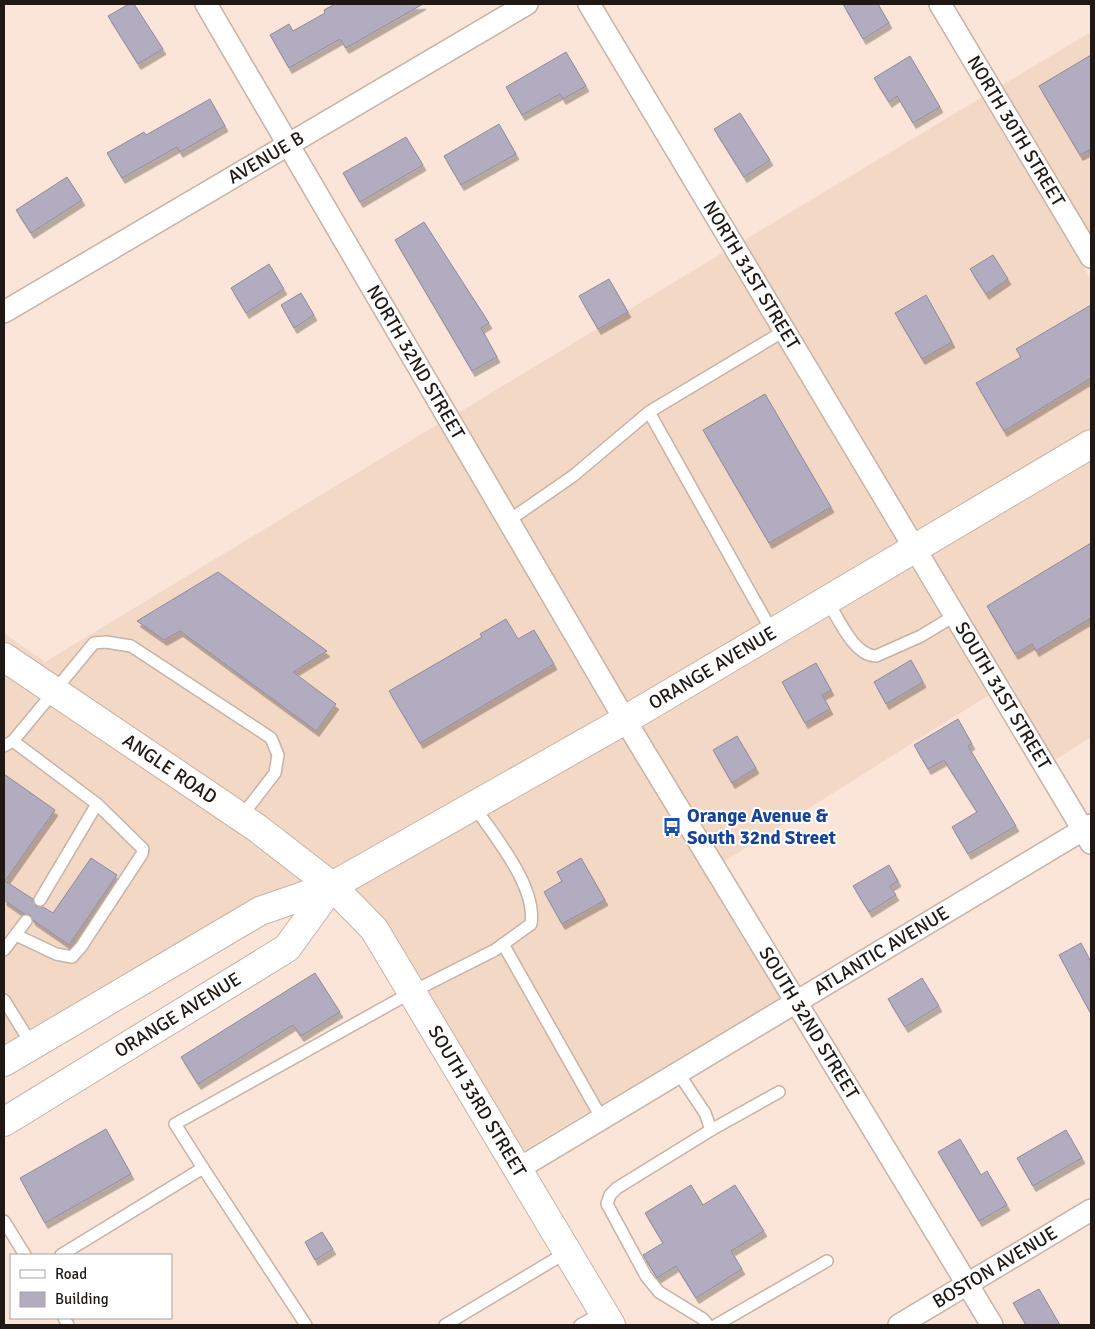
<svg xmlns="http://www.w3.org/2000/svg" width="1095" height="1329" viewBox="0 0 1095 1329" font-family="Signika,sans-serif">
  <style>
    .built { fill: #f4d8c6 }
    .building { fill: #b2acc0; stroke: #908a9e; filter: url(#shadow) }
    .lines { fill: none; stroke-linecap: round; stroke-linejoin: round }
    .lane-casing { stroke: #c7b2a6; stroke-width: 14 }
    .street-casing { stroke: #c7b2a6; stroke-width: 24 }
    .secondary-casing { stroke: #c7b2a6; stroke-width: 30 }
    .lane { stroke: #fff; stroke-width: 11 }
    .street { stroke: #fff; stroke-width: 21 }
    .secondary { stroke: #fff; stroke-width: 28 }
    .labels { text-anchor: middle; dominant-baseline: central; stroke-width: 4; stroke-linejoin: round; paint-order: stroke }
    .street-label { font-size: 19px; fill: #1f1814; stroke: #fff }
    .transit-label { font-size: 19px; font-weight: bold; fill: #164399; stroke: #fff; text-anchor: start }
  </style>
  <defs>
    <filter id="shadow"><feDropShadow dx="3" dy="5.5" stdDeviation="0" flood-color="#0004"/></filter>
  </defs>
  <rect width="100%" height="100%" fill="#fae5d8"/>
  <g class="built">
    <polygon points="1091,32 1091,235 1002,85"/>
    <polygon points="982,97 1091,280 1091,429 917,532 743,241"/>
    <polygon points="724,252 897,543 628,703 458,413"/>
    <polygon points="438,424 608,715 333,871 263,818 4,643 4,633 45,662"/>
    <polygon points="1091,459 1091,737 1055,760 1020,704 1011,682 1008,683 930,554"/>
    <polygon points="910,565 989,695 725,861 641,725"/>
    <polygon points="4,671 251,837 307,882 254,900 4,1047"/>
    <polygon points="622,736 781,998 521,1152 351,890"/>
  </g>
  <g class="building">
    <polygon points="129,4 134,4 163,49 138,64 108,16"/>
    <polygon points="335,4 423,4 346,48 340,39 289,68 270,35 289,24 293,31 325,13 324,10"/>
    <polygon points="843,4 878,4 889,23 863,39"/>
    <polygon points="566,52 586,86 563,99 560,94 522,115 506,87"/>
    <polygon points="1091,55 1091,149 1080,155 1039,86"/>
    <polygon points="910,56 940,107 913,123 897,96 889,102 874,78"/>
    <polygon points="210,99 225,126 180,152 177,147 122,178 107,153 144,132 146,135"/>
    <polygon points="740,113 770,160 744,177 714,129"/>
    <polygon points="499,124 516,154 461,185 444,156"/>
    <polygon points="406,137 423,165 360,202 343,173"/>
    <polygon points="67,177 82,200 31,233 16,210"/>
    <polygon points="424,222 489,323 481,328 497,357 472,371 395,240"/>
    <polygon points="993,255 1008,279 986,294 970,269"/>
    <polygon points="269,264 284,289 246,313 231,288"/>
    <polygon points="609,279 628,312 598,329 579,296"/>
    <polygon points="301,293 314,315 294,328 281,305"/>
    <polygon points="926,295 952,342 922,359 895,313"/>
    <polygon points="1091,305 1091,378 1004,431 976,383 1021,357 1016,349"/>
    <polygon points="765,394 831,507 769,543 703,430"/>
    <polygon points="1091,543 1091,618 1036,651 1032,644 1015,654 987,606"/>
    <polygon points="218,572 327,651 293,672 336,704 316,731 180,631 164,640 137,621"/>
    <polygon points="506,619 518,639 534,630 554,664 420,743 389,691 482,637 480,634"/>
    <polygon points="911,660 923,682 886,704 874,682"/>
    <polygon points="816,663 831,690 822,695 830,709 805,723 782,682"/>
    <polygon points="958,719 972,744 968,746 1016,826 968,854 952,827 977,812 944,760 928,769 914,745"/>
    <polygon points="737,736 756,768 732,783 713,750"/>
    <polygon points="4,774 55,810 5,881 33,899 36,906 43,907 53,913 91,858 117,875 69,945 33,920 30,915 24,914 4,900"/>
    <polygon points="581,858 605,900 562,924 544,892 562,881 557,872"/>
    <polygon points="889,865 898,881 890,886 896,895 869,912 853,886"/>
    <polygon points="1081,943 1091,962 1091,1014 1059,955"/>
    <polygon points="315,973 340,1012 301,1036 293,1025 198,1084 181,1057"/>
    <polygon points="922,978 939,1006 905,1027 888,999"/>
    <polygon points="106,1129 131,1174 45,1223 20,1178"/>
    <polygon points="1066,1130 1082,1158 1033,1186 1017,1158"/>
    <polygon points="960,1139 981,1175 987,1171 1007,1205 979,1221 938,1152"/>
    <polygon points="691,1185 703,1205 735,1185 764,1231 731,1251 742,1269 696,1298 676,1266 657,1278 643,1255 663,1243 645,1213"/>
    <polygon points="322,1232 333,1249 315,1260 305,1242"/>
    <polygon points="1039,1289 1060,1325 1026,1325 1013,1303"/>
  </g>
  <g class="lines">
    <g class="lane-casing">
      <g id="lane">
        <polyline points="508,521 573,476 649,412"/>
        <path d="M827 600C838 618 854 656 876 656L921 636 954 616"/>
        <polyline points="773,633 649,412 784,331"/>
        <polyline points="13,741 97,804 40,900"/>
        <polyline points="4,746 13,741 94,643 106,642 131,646 271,738 278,755 275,773 241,817"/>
        <polyline points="16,935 56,954 72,957 81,947 142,854 143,849 97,804"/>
        <polyline points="503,944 602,1119"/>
        <polyline points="4,950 26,921"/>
        <polyline points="4,1000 32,1045"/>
        <polyline points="679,1074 705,1113 711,1130 617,1188 610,1195 607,1204 646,1276 659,1292 703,1319 708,1325"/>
        <polyline points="711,1130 779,1092"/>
        <polyline points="203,1168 306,1325"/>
        <polyline points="4,1221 25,1255"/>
        <path d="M61 1255 203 1168 175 1124 412 992 495 950 531 924C537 886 494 836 474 806"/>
        <polyline points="64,1318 68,1325"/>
        <polyline points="445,1325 567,1252"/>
        <polyline points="580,1325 603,1312"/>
        <polyline points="716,1325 827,1261"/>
      </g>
    </g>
    <g class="street-casing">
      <g id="street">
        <path id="s1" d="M206 4 625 720 992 1325"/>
        <path id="s2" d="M589 4 1091 843"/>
        <path id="s3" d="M940 4 1091 257"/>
        <path id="s4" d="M4 312 527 4"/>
        <path id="s5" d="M518 1169 1091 825"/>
        <path id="s6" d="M899 1325 1091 1210"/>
      </g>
    </g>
    <g class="secondary-casing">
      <g id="secondary">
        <path id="s7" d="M4 657 257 828 332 886 374 929 611 1325"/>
        <path id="s8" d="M4 1062 260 911 332 886 625 720 1091 444"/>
        <path id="s9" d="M4 1122 287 948 332 886"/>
      </g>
    </g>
    <use href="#lane" class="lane"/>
    <use href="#street" class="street"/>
    <use href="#secondary" class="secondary"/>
  </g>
  <defs>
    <g id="bus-bare" transform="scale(1.5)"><path d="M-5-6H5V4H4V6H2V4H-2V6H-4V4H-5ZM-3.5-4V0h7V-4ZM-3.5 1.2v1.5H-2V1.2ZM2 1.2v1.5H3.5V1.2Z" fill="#1a4fb4" stroke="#fff" stroke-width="2.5" paint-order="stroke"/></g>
  </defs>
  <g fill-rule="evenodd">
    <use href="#bus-bare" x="672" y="827"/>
  </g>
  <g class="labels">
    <g class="street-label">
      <text stroke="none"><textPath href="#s3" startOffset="148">NORTH 30TH STREET</textPath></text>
      <text stroke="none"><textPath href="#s4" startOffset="304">AVENUE B</textPath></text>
      <text stroke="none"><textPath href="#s2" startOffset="316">NORTH 31ST STREET</textPath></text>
      <text stroke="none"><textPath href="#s1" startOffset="415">NORTH 32ND STREET</textPath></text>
      <text stroke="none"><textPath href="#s8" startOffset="812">ORANGE AVENUE</textPath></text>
      <text stroke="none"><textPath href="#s2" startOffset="806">SOUTH 31ST STREET</textPath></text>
      <text stroke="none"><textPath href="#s7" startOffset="200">ANGLE ROAD</textPath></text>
      <text stroke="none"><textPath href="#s5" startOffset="424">ATLANTIC AVENUE</textPath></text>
      <text stroke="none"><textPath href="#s9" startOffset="204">ORANGE AVENUE</textPath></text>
      <text stroke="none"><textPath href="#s1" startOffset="1184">SOUTH 32ND STREET</textPath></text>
      <text stroke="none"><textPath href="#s7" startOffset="661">SOUTH 33RD STREET</textPath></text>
      <text stroke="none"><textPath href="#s6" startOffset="112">BOSTON AVENUE</textPath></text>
    </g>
    <g class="transit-label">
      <text x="687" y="816">Orange Avenue &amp;<tspan x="687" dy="22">South 32nd Street</tspan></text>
    </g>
  </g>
  <rect width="1095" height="1329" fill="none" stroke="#1f1814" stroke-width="10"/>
  <rect x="10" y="1254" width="162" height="65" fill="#ffffff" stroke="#a5a3a1"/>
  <rect x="20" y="1270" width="25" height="8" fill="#ffffff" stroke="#a5a3a1"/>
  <text x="55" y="1279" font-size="15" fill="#1f1814">Road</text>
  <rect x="20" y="1292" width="25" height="15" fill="#b2acc0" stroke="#a5a3a1"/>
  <text x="55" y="1304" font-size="15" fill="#1f1814">Building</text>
</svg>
